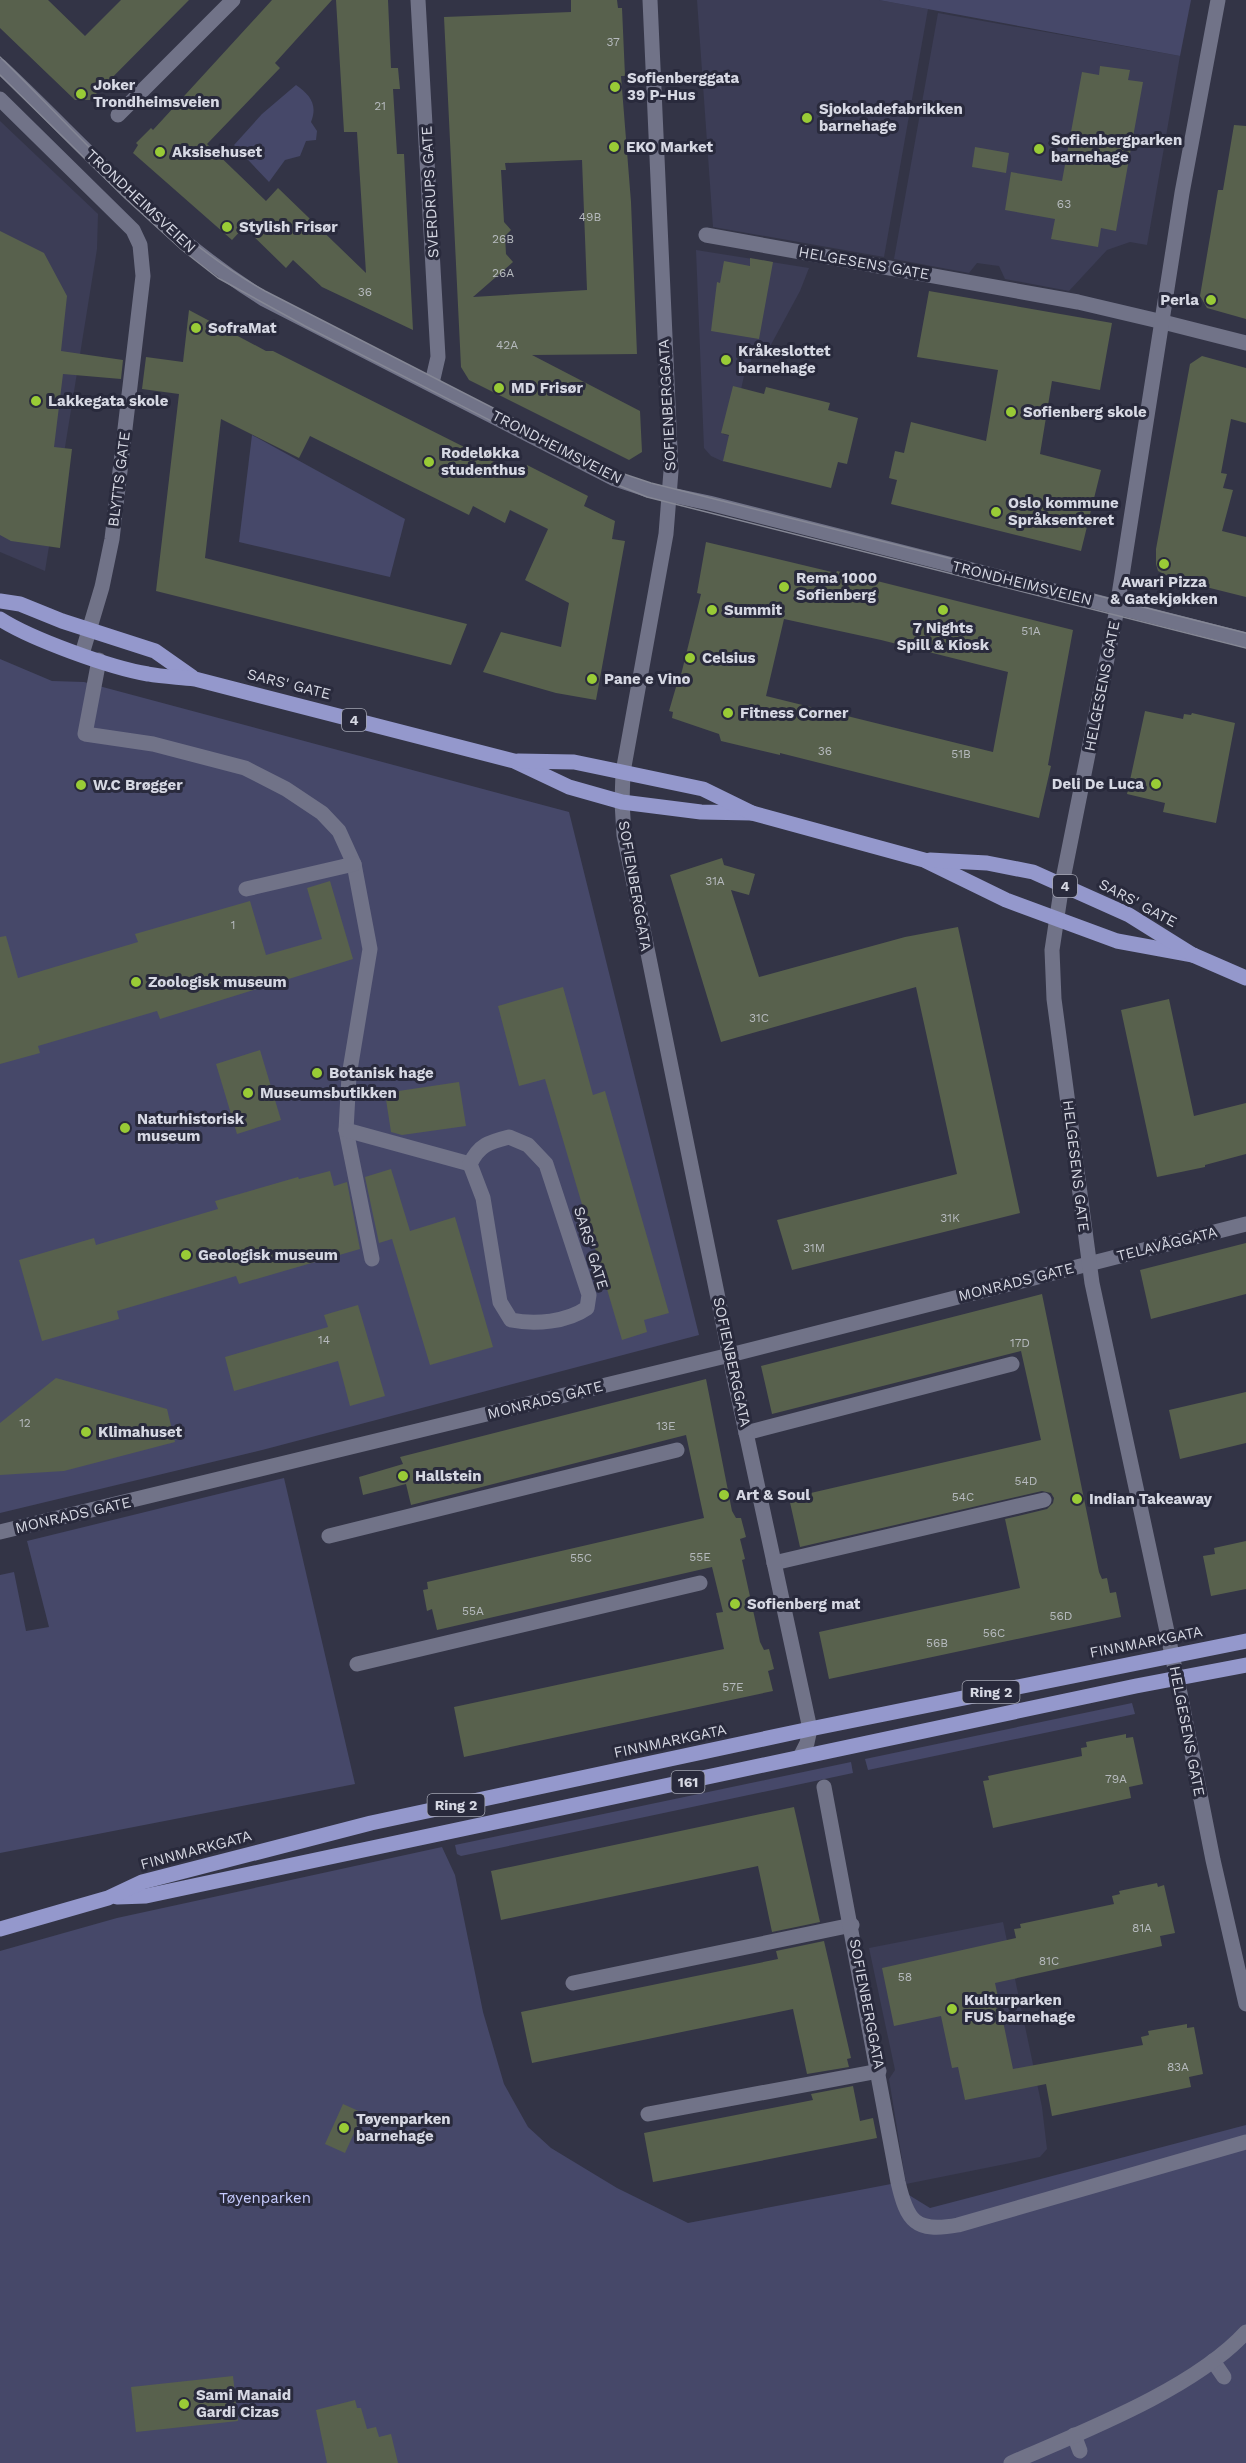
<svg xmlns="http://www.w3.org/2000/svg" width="1246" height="2463" viewBox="0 0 1246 2463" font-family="'Work Sans',sans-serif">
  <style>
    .built { fill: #3c3d56 }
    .green { fill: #464869 }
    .building { fill: #58614d; fill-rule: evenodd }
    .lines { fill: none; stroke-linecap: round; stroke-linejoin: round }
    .service { stroke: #717388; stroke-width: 15 }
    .pedestrian { stroke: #717388; stroke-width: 15 }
    .minor { stroke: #717388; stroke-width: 15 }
    .tertiary { stroke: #717388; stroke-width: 15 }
    .primary { stroke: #9498cc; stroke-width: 15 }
    .tram { stroke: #858795; stroke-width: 1.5 }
    .poi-dot { fill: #99cb36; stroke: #292a3c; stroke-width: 2 }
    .labels { text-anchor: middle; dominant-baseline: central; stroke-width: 6; stroke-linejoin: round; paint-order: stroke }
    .number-label { font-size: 12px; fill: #b6babe }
    .shield { fill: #292a3c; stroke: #a2a4b1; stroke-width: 1.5 }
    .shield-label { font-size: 14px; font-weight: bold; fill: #d6d8e3 }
    .poi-label { font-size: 15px; font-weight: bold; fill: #d6d8e3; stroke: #292a3c; text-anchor: start }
    .street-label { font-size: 15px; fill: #d6d8e3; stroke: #292a3c }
    .park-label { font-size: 15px; fill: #c7ccff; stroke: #292a3c }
  </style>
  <rect width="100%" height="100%" fill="#333446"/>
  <g class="built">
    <polygon points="697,0 879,0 928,9 884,257 713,227"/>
    <polygon points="938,13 1180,56 1147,245 1130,242 1107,250 1069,291 1005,279 999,266 977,263 969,273 894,259"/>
    <polygon points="0,121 98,214 97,249 45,571 0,552"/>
    <polygon points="696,250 809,268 800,291 767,352 754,350 748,372 744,376 735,416 727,415 723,434 730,436 724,462 711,456 704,448"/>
    <polygon points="1003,1922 1042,2107 1047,2149 1040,2157 906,2184 889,2079 895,2070 869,1948"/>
  </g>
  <g class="green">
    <polygon points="879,0 1191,0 1180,56"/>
    <path d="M296 85C310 95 318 104 311 122L317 131 316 140 306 141 300 156 285 160 269 182 234 145 262 114Z"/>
    <polygon points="252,435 405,519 390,577 239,542"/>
    <polygon points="0,659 52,681 84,682 569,812 699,1335 266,1449 0,1513"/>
    <polygon points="284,1478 355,1784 0,1853 0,1575 14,1572 26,1631 49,1627 27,1541"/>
    <polygon points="1132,1703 1135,1714 868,1770 865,1759"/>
    <polygon points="851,1762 853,1773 461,1856 457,1854 455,1845"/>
    <polygon points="442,1847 455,1875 483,2012 504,2084 528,2127 551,2148 617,2188 688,2223 891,2184 930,2208 1246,2125 1246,2463 0,2463 0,1951 117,1918"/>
  </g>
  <g class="building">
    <polygon points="0,0 48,0 85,36 121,0 189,0 90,100 75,100 0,28"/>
    <polygon points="272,0 332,0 275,63 280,68 207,144 266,201 278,188 366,273 357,132 344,132 336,0 388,0 391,68 398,68 400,89 393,89 397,154 404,154 413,330 322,287 293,260 286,268 244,227 232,240 133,153 138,145 136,143 151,128 153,130"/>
    <path d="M571 0H617L618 8H622L625 76H621L631 202 637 354 532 355 640 411 642 452 629 460 469 380 461 367 444 17 571 12ZM582 160 587 290 473 297 513 262 506 254 505 236 511 230 504 222 501 170H506L505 163Z"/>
    <polygon points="1100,66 1130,70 1128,80 1143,82 1116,231 1101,228 1098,247 1051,239 1055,219 1005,210 1011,172 1062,181 1082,72 1099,75"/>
    <polygon points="1234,125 1246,126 1246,319 1207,308 1200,296 1218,190 1223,190"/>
    <polygon points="975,147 1009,153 1006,173 972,167"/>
    <polygon points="0,231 44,253 67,296 61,351 123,360 121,379 63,374 54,447 72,449 60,548 11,541 0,535"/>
    <polygon points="750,258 773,262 759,339 711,331 717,282 720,283 724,261 750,266"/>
    <polygon points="929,291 1112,323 1100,390 1052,381 1040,454 1101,470 1081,551 891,504 897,480 889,478 895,451 904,453 911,422 986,441 998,370 917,357"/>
    <polygon points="189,310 266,351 273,351 522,476 527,465 588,496 584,506 615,521 612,539 625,541 596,700 556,693 483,672 501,632 561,647 569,603 525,580 548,529 510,510 505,523 473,506 469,515 310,436 299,458 221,419 205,558 467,624 451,665 156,591 179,394 142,389 146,357 183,362"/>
    <polygon points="1202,356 1246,368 1246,423 1231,419 1221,473 1227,474 1223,488 1233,490 1222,531 1246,537 1246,597 1174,579 1158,571 1156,564 1156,549 1190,364"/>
    <polygon points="733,386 764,394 766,387 830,403 828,410 858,418 847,464 838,462 831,488 723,461 729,435 721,433"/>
    <path d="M706 542 836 573 837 571 1073 630 1048 765 1051 766 1039 818 780 753V755L721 741 719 734 672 718 673 712 669 711 676 687H678L701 594 697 593ZM784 619 881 640 1008 672 993 752 766 696Z"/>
    <polygon points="1145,711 1183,719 1184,714 1191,715 1192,713 1235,723 1216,823 1163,812 1165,803 1127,794"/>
    <polygon points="722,858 724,865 755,874 749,895 731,890 759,977 905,937 958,927 1020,1213 792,1270 777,1220 957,1174 916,987 721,1042 670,875"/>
    <polygon points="330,881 353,959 160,1019 157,1011 38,1046 40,1053 0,1064 0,937 6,936 18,978 138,942 135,934 250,901 266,955 322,939 307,888"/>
    <polygon points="563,987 593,1095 605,1091 669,1313 644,1320 647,1332 622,1340 545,1079 519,1086 498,1006"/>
    <polygon points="1169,999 1194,1116 1246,1103 1246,1154 1205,1165 1205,1167 1157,1177 1121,1010"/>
    <polygon points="260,1050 281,1120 237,1134 216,1064"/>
    <polygon points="459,1082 466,1126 402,1135 391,1132 385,1093"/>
    <polygon points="391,1169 410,1231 455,1217 493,1347 430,1365 392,1239 379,1243 365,1177"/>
    <polygon points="330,1171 334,1186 347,1182 360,1249 239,1284 236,1276 117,1311 119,1319 42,1341 19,1260 94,1238 96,1245 218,1209 215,1201 298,1177 299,1179"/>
    <polygon points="1246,1243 1246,1294 1151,1319 1140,1270"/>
    <polygon points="1042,1294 1099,1572 1102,1579 1107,1578 1110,1593 1116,1592 1121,1617 829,1679 819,1632 1020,1588 1005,1519 1047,1509 1053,1503 1054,1498 1051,1493 1042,1491 800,1547 789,1498 1041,1440 1021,1351 772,1414 761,1366"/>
    <polygon points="358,1305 385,1396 350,1406 338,1361 234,1391 225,1357 328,1327 324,1315"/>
    <polygon points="56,1378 167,1409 175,1442 64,1471 0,1475 0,1423"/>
    <polygon points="706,1379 732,1511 736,1518 741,1518 746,1537 740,1539 745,1559 742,1560 760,1642 764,1650 769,1649 774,1669 768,1671 773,1691 464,1757 454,1707 724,1649 716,1613 723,1612 712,1567 437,1630 432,1609 427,1611 423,1590 428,1589 427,1582 704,1518 686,1435 411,1505 406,1484 363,1495 359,1477 403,1464 400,1457"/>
    <polygon points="1246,1392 1246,1443 1180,1459 1169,1410"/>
    <polygon points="1246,1541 1246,1589 1211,1596 1203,1556 1215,1554 1214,1548"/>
    <polygon points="1126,1734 1126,1738 1133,1737 1143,1784 1129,1787 1131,1798 993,1828 983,1781 989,1780 988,1776 1082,1756 1081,1748 1087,1747 1086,1742"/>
    <polygon points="794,1807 820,1922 772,1932 758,1866 501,1920 491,1871"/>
    <polygon points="1157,1883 1158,1887 1164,1885 1175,1933 1160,1936 1162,1946 995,1983 1013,2069 1143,2045 1141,2037 1149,2035 1148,2031 1187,2024 1187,2028 1194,2027 1203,2074 1189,2077 1191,2087 1052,2116 1046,2084 965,2100 958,2067 952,2068 941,2016 894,2026 882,1968 1016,1938 1014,1929 1021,1928 1020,1924 1114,1904 1112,1896 1120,1894 1119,1891"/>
    <polygon points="824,1941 851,2058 847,2059 849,2067 807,2074 793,2009 532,2063 521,2012 778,1959 776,1951"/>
    <polygon points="853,2086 860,2121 873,2118 877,2138 653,2182 644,2133 813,2100 811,2094"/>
    <polygon points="343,2104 363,2113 345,2153 325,2144"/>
    <polygon points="233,2376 238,2421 136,2432 131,2387"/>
    <polygon points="355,2400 357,2408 361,2408 367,2429 376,2427 379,2437 391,2434 398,2463 327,2463 316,2410"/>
  </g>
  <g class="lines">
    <g class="service">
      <polyline points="99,660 85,734 153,744 245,768 286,789 322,813 339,831 354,864 370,949 349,1076 346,1130 372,1259"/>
      <polyline points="246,889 354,864"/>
      <polyline points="346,1130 470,1164"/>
      <path d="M509 1137 528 1145 546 1164 589 1295 587 1308C567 1322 535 1325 511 1320L500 1302 483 1198 470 1164C479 1145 489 1142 509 1137Z"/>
      <polyline points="746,1433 1012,1364"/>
      <polyline points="329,1536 677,1450"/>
      <polyline points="774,1563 1044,1500"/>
      <polyline points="357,1664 700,1583"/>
      <polyline points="573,1983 852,1925"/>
      <polyline points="648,2114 879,2071"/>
      <polyline points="1213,2361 1224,2377"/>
      <polyline points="1074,2435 1080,2451"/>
      <path d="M1011 2463C1082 2432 1194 2389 1246 2332"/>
    </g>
    <polyline class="pedestrian" points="706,235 1078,302 1163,322"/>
    <g class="minor">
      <polyline points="418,0 438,357 432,383"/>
      <polyline points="650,0 671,471 666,534 623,772 622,802 624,835 734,1377 810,1729 807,1743 800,1757"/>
      <path d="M0 66C86 147 162 236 264 299L615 479 648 490 709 503 1246 640"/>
      <polyline points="118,115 233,0"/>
      <polyline points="1163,322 1246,343"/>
      <polyline points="0,1532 730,1355 1246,1224"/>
      <polyline points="1177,1678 1213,1860 1246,2004"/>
      <path d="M824 1787 898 2182C907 2221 915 2233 958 2225L1246 2142"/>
    </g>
    <g class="tertiary">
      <polyline points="0,99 133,230 140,245 143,276 112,539 102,587 82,654"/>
      <polyline points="1177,1678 1092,1283 1054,999 1052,950 1062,884 1116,614 1182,193 1218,0"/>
    </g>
    <g class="primary">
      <polyline points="0,601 20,604 62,621 155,651 192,677"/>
      <path d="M0 619C31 639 111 668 148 674 164 677 179 677 195 679L514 761 569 787 622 802 701 812 752 813"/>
      <polyline points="518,761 574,762 703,789 752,813 924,860 1006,900 1117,941 1193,955"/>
      <polyline points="930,860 987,863 1033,872 1129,915 1193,955 1246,978"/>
      <polyline points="117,1897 146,1896 1136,1686 1246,1665"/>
      <polyline points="0,1929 108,1898 142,1882 371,1823 810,1729 1246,1641"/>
    </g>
    <g class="tram">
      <path d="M0 57C84 139 162 233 265 291L618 472 651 483 1246 633"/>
      <polyline points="0,75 125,198 181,249 218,278 305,326 613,483 647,497 1246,648"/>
    </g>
  </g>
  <g class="poi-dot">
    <circle cx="615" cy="87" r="6"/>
    <circle cx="81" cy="94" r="6"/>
    <circle cx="807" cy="118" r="6"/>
    <circle cx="614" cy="147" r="6"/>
    <circle cx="1039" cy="149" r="6"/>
    <circle cx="160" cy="152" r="6"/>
    <circle cx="227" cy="227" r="6"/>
    <circle cx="1211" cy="300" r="6"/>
    <circle cx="196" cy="328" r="6"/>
    <circle cx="726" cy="360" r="6"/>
    <circle cx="499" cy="388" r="6"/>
    <circle cx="36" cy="401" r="6"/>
    <circle cx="1011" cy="412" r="6"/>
    <circle cx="429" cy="462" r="6"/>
    <circle cx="996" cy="512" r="6"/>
    <circle cx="1164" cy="564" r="6"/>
    <circle cx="784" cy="587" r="6"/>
    <circle cx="712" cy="610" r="6"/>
    <circle cx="943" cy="610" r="6"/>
    <circle cx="690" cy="658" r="6"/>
    <circle cx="592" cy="679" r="6"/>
    <circle cx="728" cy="713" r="6"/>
    <circle cx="1156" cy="784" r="6"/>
    <circle cx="81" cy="785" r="6"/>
    <circle cx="136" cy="982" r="6"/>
    <circle cx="317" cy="1073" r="6"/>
    <circle cx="248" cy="1093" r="6"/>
    <circle cx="125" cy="1128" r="6"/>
    <circle cx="186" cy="1255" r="6"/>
    <circle cx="86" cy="1432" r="6"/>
    <circle cx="403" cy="1476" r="6"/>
    <circle cx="724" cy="1495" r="6"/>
    <circle cx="1077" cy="1499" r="6"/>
    <circle cx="735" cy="1604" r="6"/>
    <circle cx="952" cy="2009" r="6"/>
    <circle cx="344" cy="2128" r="6"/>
    <circle cx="184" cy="2404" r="6"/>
  </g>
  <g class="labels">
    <g class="number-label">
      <text x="613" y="42">37</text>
      <text x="380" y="106">21</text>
      <text x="1064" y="204">63</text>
      <text x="590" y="217">49B</text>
      <text x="503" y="239">26B</text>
      <text x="503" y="273">26A</text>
      <text x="365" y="292">36</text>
      <text x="507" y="345">42A</text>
      <text x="1031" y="631">51A</text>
      <text x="825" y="751">36</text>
      <text x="961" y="754">51B</text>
      <text x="715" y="881">31A</text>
      <text x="233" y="925">1</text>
      <text x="759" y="1018">31C</text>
      <text x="950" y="1218">31K</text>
      <text x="814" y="1248">31M</text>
      <text x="324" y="1340">14</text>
      <text x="1020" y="1343">17D</text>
      <text x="25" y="1423">12</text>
      <text x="666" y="1426">13E</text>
      <text x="1026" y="1481">54D</text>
      <text x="963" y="1497">54C</text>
      <text x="700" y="1557">55E</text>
      <text x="581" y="1558">55C</text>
      <text x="473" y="1611">55A</text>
      <text x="1061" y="1616">56D</text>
      <text x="994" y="1633">56C</text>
      <text x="937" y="1643">56B</text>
      <text x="733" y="1687">57E</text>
      <text x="1116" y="1779">79A</text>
      <text x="1142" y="1928">81A</text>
      <text x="1049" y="1961">81C</text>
      <text x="905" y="1977">58</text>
      <text x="1178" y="2067">83A</text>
    </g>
    <g class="shield">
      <rect x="342" y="709" width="24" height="22" rx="4.5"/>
      <rect x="1053" y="875" width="24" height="22" rx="4.5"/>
      <rect x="962.5" y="1681" width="57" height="22" rx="4.5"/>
      <rect x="671.5" y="1771" width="33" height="22" rx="4.5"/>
      <rect x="427.5" y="1794" width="57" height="22" rx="4.5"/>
    </g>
    <g class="shield-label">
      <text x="354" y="720">4</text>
      <text x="1065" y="886">4</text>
      <text x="991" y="1692">Ring 2</text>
      <text x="688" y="1782">161</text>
      <text x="456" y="1805">Ring 2</text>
    </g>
    <g class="poi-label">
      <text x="627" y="78">Sofienberggata<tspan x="627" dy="17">39 P-Hus</tspan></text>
      <text x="93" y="85">Joker<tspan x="93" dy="17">Trondheimsveien</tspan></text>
      <text x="819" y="109">Sjokoladefabrikken<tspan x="819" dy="17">barnehage</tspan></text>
      <text x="1051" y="140">Sofienbergparken<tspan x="1051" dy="17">barnehage</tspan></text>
      <text x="626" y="147">EKO Market</text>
      <text x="172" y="152">Aksisehuset</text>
      <text x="239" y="227">Stylish Frisør</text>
      <text x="1199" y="300" text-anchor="end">Perla</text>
      <text x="208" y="328">SofraMat</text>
      <text x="738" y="351">Kråkeslottet<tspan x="738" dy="17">barnehage</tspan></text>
      <text x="511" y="388">MD Frisør</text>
      <text x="48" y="401">Lakkegata skole</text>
      <text x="1023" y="412">Sofienberg skole</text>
      <text x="441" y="453">Rodeløkka<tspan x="441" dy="17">studenthus</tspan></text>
      <text x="1008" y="503">Oslo kommune<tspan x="1008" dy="17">Språksenteret</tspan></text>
      <text x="796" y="578">Rema 1000<tspan x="796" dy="17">Sofienberg</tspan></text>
      <text x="1164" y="582" text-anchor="middle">Awari Pizza<tspan x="1164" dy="17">&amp; Gatekjøkken</tspan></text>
      <text x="724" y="610">Summit</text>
      <text x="943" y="628" text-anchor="middle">7 Nights<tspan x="943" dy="17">Spill &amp; Kiosk</tspan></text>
      <text x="702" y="658">Celsius</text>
      <text x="604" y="679">Pane e Vino</text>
      <text x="740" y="713">Fitness Corner</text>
      <text x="1144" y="784" text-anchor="end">Deli De Luca</text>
      <text x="93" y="785">W.C Brøgger</text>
      <text x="148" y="982">Zoologisk museum</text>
      <text x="329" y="1073">Botanisk hage</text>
      <text x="260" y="1093">Museumsbutikken</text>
      <text x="137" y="1119">Naturhistorisk<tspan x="137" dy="17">museum</tspan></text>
      <text x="198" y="1255">Geologisk museum</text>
      <text x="98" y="1432">Klimahuset</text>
      <text x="415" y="1476">Hallstein</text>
      <text x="736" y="1495">Art &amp; Soul</text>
      <text x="1089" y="1499">Indian Takeaway</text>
      <text x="747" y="1604">Sofienberg mat</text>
      <text x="964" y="2000">Kulturparken<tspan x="964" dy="17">FUS barnehage</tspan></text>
      <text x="356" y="2119">Tøyenparken<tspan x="356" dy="17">barnehage</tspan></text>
      <text x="196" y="2395">Sami Manaid<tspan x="196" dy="17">Gardi Cizas</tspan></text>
    </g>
    <g class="street-label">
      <text transform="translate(430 192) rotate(-93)">SVERDRUPS GATE</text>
      <text transform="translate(141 201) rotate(43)">TRONDHEIMSVEIEN</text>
      <text transform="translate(864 263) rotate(10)">HELGESENS GATE</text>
      <text transform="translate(667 405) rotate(-93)">SOFIENBERGGATA</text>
      <text transform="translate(557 447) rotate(27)">TRONDHEIMSVEIEN</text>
      <text transform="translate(119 479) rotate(-83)">BLYTTS GATE</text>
      <text transform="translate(1022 583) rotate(14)">TRONDHEIMSVEIEN</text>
      <text transform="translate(289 684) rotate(14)">SARS' GATE</text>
      <text transform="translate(1102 686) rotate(-79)">HELGESENS GATE</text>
      <text transform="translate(635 886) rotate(80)">SOFIENBERGGATA</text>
      <text transform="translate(1138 903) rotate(28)">SARS' GATE</text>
      <text transform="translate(1076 1166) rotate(83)">HELGESENS GATE</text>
      <text transform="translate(1167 1244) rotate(-14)">TELAVÅGGATA</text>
      <text transform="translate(591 1248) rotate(73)">SARS' GATE</text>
      <text transform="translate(1016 1282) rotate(-14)">MONRADS GATE</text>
      <text transform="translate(732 1362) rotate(78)">SOFIENBERGGATA</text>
      <text transform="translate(545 1400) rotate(-14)">MONRADS GATE</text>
      <text transform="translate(73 1515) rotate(-13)">MONRADS GATE</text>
      <text transform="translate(1146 1642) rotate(-11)">FINNMARKGATA</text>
      <text transform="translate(1187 1731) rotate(79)">HELGESENS GATE</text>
      <text transform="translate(670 1741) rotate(-12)">FINNMARKGATA</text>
      <text transform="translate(196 1850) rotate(-15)">FINNMARKGATA</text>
      <text transform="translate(867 2004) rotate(79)">SOFIENBERGGATA</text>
    </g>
    <g class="park-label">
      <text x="265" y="2198">Tøyenparken</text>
    </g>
  </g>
</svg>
